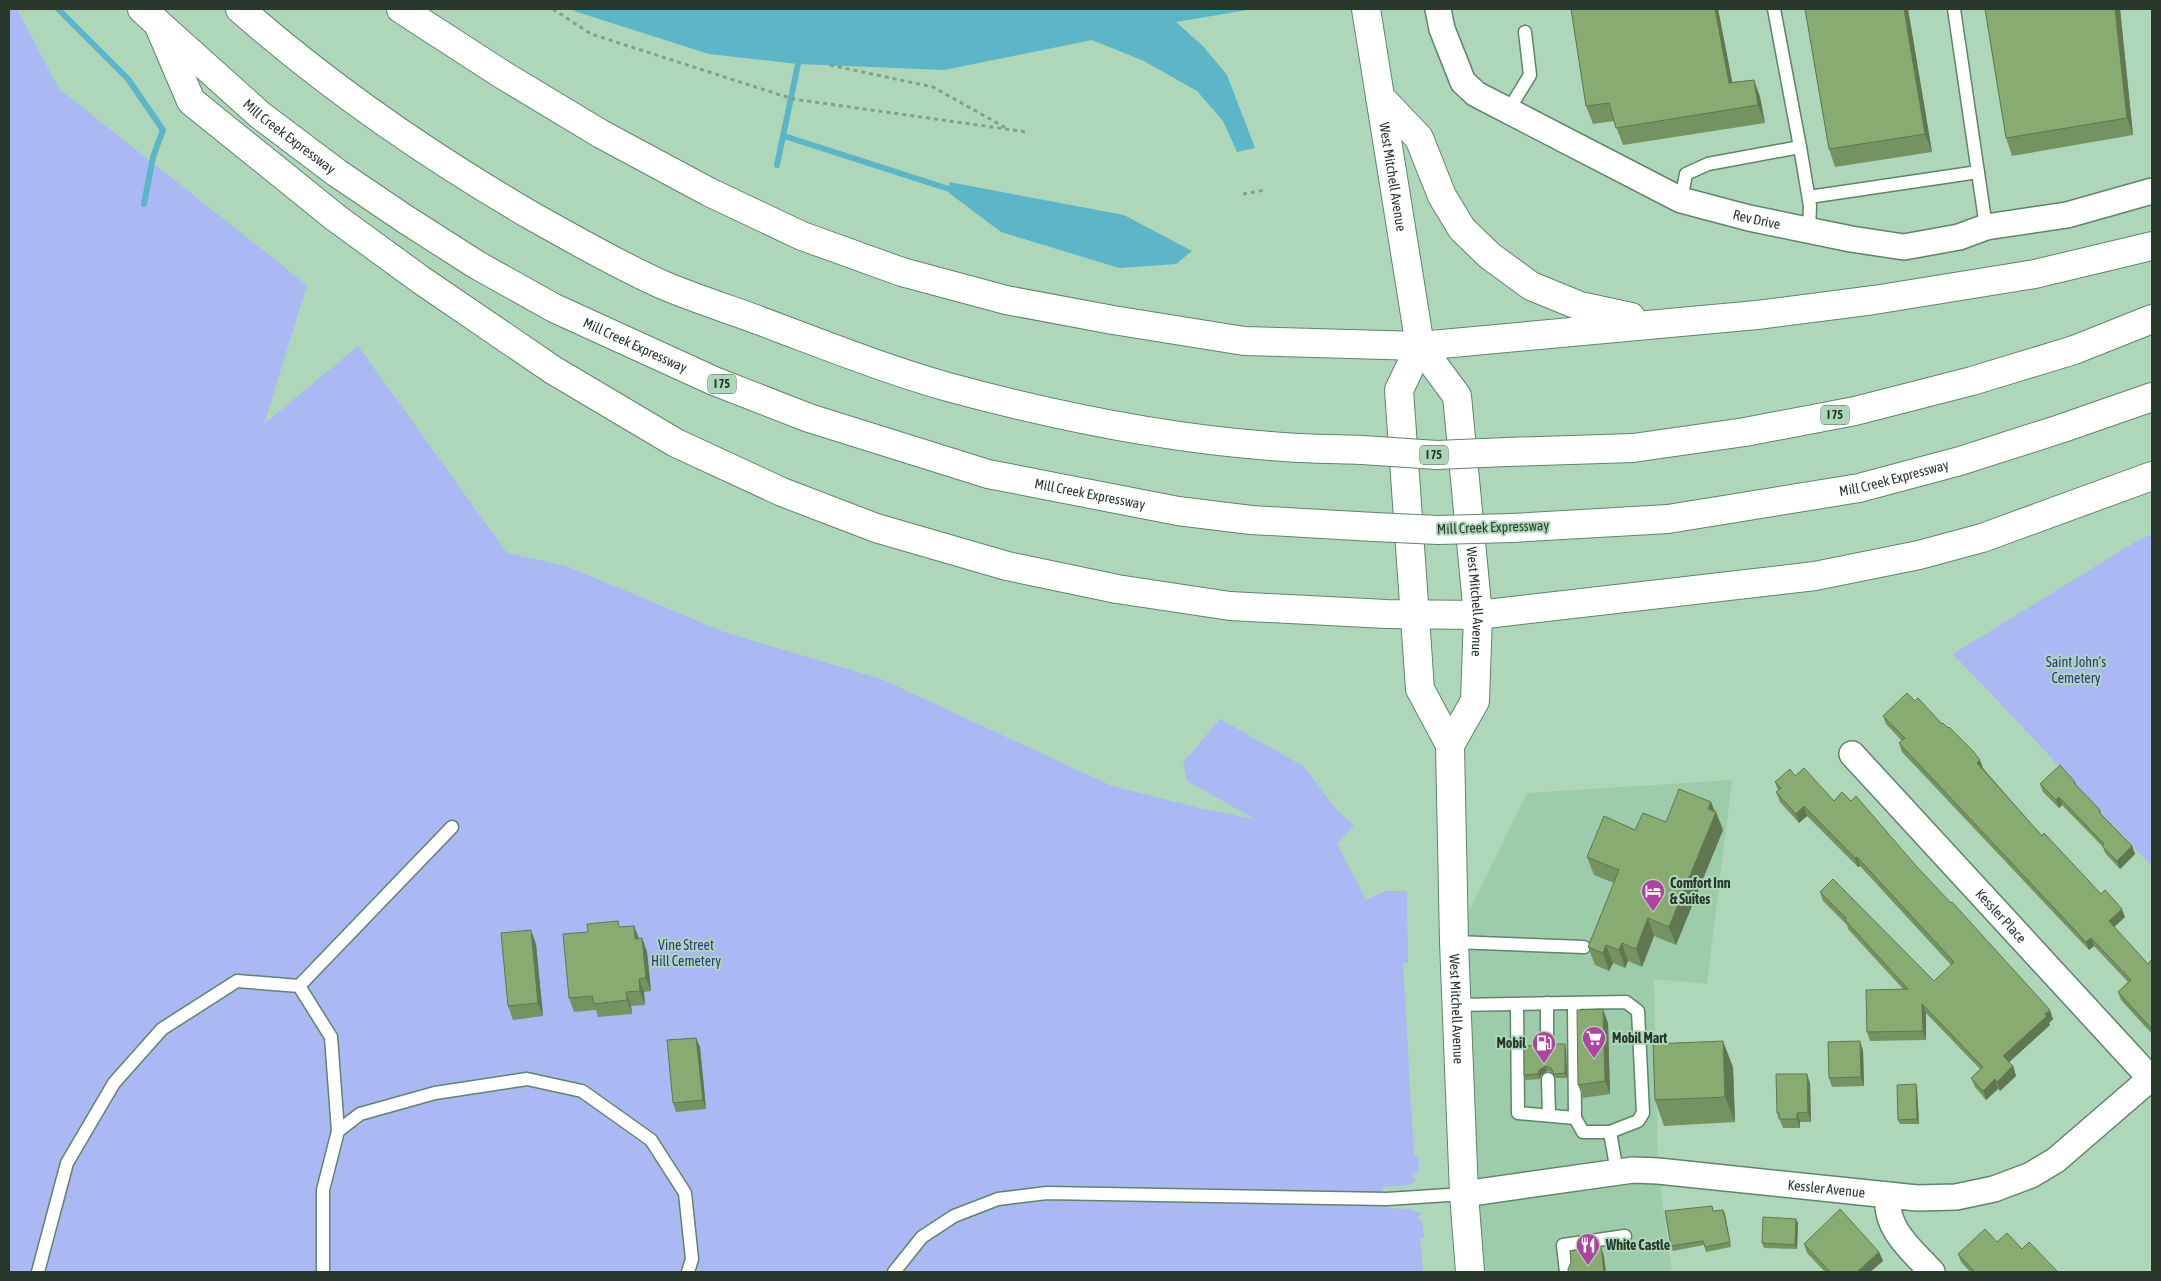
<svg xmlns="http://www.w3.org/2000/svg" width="2161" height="1281" viewBox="0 0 2161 1281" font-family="'Asap Condensed',sans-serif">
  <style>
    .built { fill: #9dccaa }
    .green { fill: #aab8f3 }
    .water { fill: #5db5c8 }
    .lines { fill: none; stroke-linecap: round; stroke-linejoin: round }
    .stream { stroke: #5db5c8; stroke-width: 6 }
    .service-casing { stroke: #5e8569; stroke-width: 15 }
    .minor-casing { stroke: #5e8569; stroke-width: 28 }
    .secondary-casing { stroke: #5e8569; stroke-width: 30 }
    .motorway-casing { stroke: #5e8569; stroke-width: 30 }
    .path { stroke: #80a088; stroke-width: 3; stroke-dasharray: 4 4; stroke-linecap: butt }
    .service { stroke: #fff; stroke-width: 12 }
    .minor { stroke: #fff; stroke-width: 25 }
    .secondary { stroke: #fff; stroke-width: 28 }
    .motorway { stroke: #fff; stroke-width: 28 }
    .motorway-bridge-casing { stroke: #5e8569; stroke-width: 30; stroke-linecap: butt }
    .motorway-bridge { stroke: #fff; stroke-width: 28 }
    .wall { fill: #759361 }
    .shaded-wall { fill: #5f784f }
    .building { fill: #88ab71; stroke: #5f784f }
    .labels { text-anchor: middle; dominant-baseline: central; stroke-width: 4; stroke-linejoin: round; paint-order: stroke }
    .shield { fill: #aed7b9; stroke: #506856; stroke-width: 1 }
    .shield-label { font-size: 12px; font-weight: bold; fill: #28382c }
    .street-label { font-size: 14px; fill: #28382c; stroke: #aed7b9 }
    .park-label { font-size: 14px; fill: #2f387f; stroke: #aed7b9 }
    .poi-label { font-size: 14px; font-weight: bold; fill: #28382c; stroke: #aed7b9; text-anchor: start }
  </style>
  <rect width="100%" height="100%" fill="#aed7b9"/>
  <polygon class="built" points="1732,780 1707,984 1654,979 1658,1171 1672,1272 1470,1272 1454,942 1527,793"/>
  <g class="green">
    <polygon points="9,9 17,9 59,89 307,285 264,424 358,346 507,553 566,566 724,632 881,679 1112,786 1199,808 1255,819 1187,781 1183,763 1220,719 1303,766 1337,810 1354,826 1337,844 1366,900 1385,891 1407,891 1408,962 1403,963 1414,1156 1419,1158 1419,1170 1412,1177 1416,1181 1410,1185 1382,1187 1387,1208 1408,1209 1421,1213 1418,1217 1423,1224 1424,1237 1420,1238 1423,1272 9,1272"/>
    <polygon points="2152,534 2152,867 2019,723 1953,654 2135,542"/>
  </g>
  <g class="water">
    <polygon points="571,9 1253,9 1176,22 1203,46 1227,75 1255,148 1237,152 1223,121 1197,91 1144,61 1092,40 944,70 798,64 709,54 577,12"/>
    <polygon points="949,182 1124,215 1192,251 1176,264 1119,268 1001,232 949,193"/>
  </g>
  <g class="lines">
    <g class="stream">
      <polyline points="58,9 128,79 163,130 153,157 144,204"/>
      <polyline points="784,136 949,189"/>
      <polyline points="777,165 798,64"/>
    </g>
    <g class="service-casing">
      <g id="service">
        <polyline points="1774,9 1800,147"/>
        <polyline points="1954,9 1986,227"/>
        <polyline points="1508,111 1530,75 1525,32"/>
        <polyline points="1809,197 1978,172"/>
        <polyline points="1681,200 1686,174 1708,164 1800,147 1810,206 1809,230"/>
        <polyline points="1454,942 1584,947"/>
        <polyline points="299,986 452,827"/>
        <polyline points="1574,1003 1575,1118"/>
        <polyline points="1457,1005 1626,1002 1638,1011 1643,1113 1638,1121 1610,1132 1617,1172"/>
        <polyline points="1517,1005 1518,1113 1575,1118 1583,1132 1610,1132"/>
        <polyline points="1547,1049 1547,1003"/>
        <polyline points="1548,1079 1549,1115"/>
        <polyline points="338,1131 360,1114 435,1093 527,1079 582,1091 651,1140 685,1193 692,1259 688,1272"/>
        <polyline points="38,1272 67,1163 114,1083 162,1029 237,981 299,986 331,1037 338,1131 323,1190 323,1272"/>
        <polyline points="894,1272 922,1237 954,1216 998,1199 1047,1193 1387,1199 1464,1194"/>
        <polyline points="1566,1272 1563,1245 1625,1236"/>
      </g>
    </g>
    <g class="minor-casing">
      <g id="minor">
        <path id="s1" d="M1438 9 1442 29 1463 82 1476 94 1681 200 1749 218 1851 239 1904 247 1959 237 1986 227 2067 215 2152 191"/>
        <path id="s2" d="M1852 754 2152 1080"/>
        <path id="s3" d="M1464 1194 1633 1170 1658 1171 1917 1198 1956 1197 1994 1189 2031 1175 2056 1160 2151 1078"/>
        <path d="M1888 1195C1884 1229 1912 1250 1932 1272"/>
      </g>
    </g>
    <g class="secondary-casing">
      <g id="secondary">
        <path id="s4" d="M1366 9 1420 346 1457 396 1478 615 1475 701 1450 745"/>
        <path id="s5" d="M1420 346 1399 390 1420 689 1450 745 1454 942 1464 1194 1470 1272"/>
      </g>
    </g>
    <g class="motorway-casing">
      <g id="motorway">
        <path id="s6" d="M142 9 260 115 337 173 405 219 477 265 554 308 714 381 809 418 988 474 1178 511 1251 520 1374 527"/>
        <path d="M240 9C330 88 429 156 532 216 575 240 618 265 663 285 701 301 741 313 779 328 835 349 891 371 948 387 1051 415 1164 438 1270 446 1300 449 1332 449 1362 450"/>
        <polyline points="401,9 503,75 601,134 709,192 802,236 902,272 1006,300 1113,320 1244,341 1420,346 1757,315 1874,300 2035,274 2152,246"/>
        <polyline points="159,26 191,101 336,218 421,280 553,370 676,443 782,492 876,528 1007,566 1117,589 1230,606 1386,614 1478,615 1815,576 1919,555 1982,538 2152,476"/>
        <polyline points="1380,97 1419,138 1442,196 1462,229 1490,256 1531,286 1580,306 1631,317"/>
        <polyline points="1506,452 1633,448 1745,432 1855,411 1972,381 2074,350 2152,319"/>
        <path id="s7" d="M1512 528 1668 519 1859 488 1960 461 2060 429 2152 397"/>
      </g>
    </g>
    <g class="path">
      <polyline points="553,9 591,34 793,99 1027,132"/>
      <polyline points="830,65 933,87 1006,128"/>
      <polyline points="1243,194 1265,190"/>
    </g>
    <use href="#service" class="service"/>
    <use href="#minor" class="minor"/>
    <use href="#secondary" class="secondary"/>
    <use href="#motorway" class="motorway"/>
    <g class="motorway-bridge-casing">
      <g id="motorway-bridge">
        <polyline points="1362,450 1437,455 1506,452"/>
        <polyline points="1374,527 1438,530 1512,528"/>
      </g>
    </g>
    <use href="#motorway-bridge" class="motorway-bridge"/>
  </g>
  <g class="wall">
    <polygon points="1571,9 1718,9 1732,82 1754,80 1760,97 1765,123 1623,145 1614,121 1593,124 1586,106"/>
    <polygon points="1805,9 1908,9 1932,152 1835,167 1829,149"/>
    <polygon points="1985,9 2120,9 2133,135 2012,156 2006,138"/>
    <polygon points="1883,716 1983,768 2042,836 2125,917 2114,927 2148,964 2152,959 2152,1034 2121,1000 2118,992 2128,982 2094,946 2089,950 1902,752 1899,743 1902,741 1886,724"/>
    <polygon points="1795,776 1834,801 1918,868 2053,1019 2049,1023 2050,1025 2009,1062 2013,1066 2016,1076 2000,1091 1998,1089 1986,1100 1975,1087 1971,1078 1980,1069 1926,1013 1926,1040 1870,1041 1867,1032 1903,989 1848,929 1847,925 1823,901 1820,892 1934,981 1951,965 1860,866 1858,867 1807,816 1799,823 1780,802 1776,792 1778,790 1775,782"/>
    <polygon points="2075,782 2077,786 2100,810 2102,815 2132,846 2135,854 2120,869 2105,853 2103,847 2062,805 2059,808 2043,792 2040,784"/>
    <polygon points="1711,802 1715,811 1716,812 1723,830 1676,945 1654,936 1642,967 1628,961 1625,968 1613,963 1609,971 1595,965 1588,947 1614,883 1594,875 1587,857 1635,830 1666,822"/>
    <polygon points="634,926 639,938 642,938 647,952 651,991 644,992 645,1005 631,1006 632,1014 598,1017 596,1010 574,1012 569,998 588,932"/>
    <polygon points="536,944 543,1016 513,1020 508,1006"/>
    <polygon points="1608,1023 1610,1094 1583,1098 1578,1085"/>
    <polygon points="696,1038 700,1047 706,1109 676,1112 673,1103"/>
    <polygon points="1566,1048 1567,1078 1556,1078 1552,1072 1547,1071 1541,1075 1540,1079 1526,1080 1524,1075 1541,1051 1546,1052"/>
    <polygon points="1863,1050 1864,1086 1832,1087 1829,1078"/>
    <polygon points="1733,1067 1735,1122 1664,1126 1655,1100"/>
    <polygon points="1810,1083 1811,1122 1800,1122 1800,1128 1783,1128 1777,1113"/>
    <polygon points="1916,1084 1917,1089 1919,1124 1900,1124 1898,1120"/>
    <polygon points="1723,1210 1725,1214 1731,1247 1706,1252 1704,1245 1673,1251 1671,1246 1714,1211"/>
    <polygon points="1798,1223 1797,1249 1764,1248 1762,1243"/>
    <polygon points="1997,1242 2022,1249 2058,1272 1970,1272 1961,1262 1958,1254"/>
    <polygon points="1804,1244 1879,1252 1883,1261 1870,1272 1825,1272 1807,1253"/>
  </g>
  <g class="shaded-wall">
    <polygon points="1715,9 1718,9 1736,101 1729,83"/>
    <polygon points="1904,9 1908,9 1932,152 1925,134"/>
    <polygon points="2115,9 2120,9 2133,135 2127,118"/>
    <polygon points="1754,80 1760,97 1765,123 1758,105"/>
    <polygon points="1980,760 1983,768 1980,771 1977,763"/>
    <polygon points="2059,797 2062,805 2059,808 2056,800"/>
    <polygon points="1711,802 1715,814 1716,812 1723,830 1676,945 1669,927"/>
    <polygon points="1804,806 1807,816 1799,823 1796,814"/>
    <polygon points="2132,846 2135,854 2120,869 2117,861"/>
    <polygon points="1857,857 1860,866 1858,867 1855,858"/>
    <polygon points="2122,909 2125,917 2112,929 2109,921"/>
    <polygon points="1648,918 1654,936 1642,967 1636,949"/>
    <polygon points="634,926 639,940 635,939"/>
    <polygon points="531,930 536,944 543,1016 538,1003"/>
    <polygon points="642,938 647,952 651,991 646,978"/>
    <polygon points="2091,938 2094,946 2089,950 2086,942"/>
    <polygon points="1622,943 1628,961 1625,968 1619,950"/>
    <polygon points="1606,945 1613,963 1609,971 1603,953"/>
    <polygon points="639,979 644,992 645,1005 640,991"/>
    <polygon points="626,992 631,1006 632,1014 627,1000"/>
    <polygon points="1922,1004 1926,1013 1926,1040 1923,1031"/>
    <polygon points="1603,1009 1608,1023 1610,1094 1605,1081"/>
    <polygon points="2050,1010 2053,1019 2049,1023 2050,1025 2006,1065 2003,1056"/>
    <polygon points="696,1038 700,1047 706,1109 703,1100"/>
    <polygon points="1723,1041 1733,1067 1735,1122 1725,1097"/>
    <polygon points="1860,1041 1863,1050 1864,1086 1861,1077"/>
    <polygon points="1565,1044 1566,1048 1567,1078 1565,1073"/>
    <polygon points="1546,1066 1547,1071 1541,1075 1540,1079 1538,1074 1539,1070"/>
    <polygon points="2013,1066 2016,1076 2000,1091 1997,1082"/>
    <polygon points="1807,1074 1810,1083 1811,1122 1808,1112"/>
    <polygon points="1995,1079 1998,1089 1986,1100 1983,1091"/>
    <polygon points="1916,1084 1917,1089 1919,1124 1917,1119"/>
    <polygon points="1797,1113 1800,1122 1800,1128 1797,1119"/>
    <polygon points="1723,1210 1725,1214 1731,1247 1730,1242"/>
    <polygon points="1796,1219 1798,1223 1797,1249 1795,1245"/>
    <polygon points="1601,1247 1604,1256 1606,1272 1604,1272"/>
    <polygon points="1879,1252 1883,1261 1870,1272 1857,1272"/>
  </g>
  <g class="building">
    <polygon points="1571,9 1715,9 1729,83 1754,80 1758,105 1616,128 1609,103 1586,106"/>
    <polygon points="1805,9 1904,9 1925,134 1829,149"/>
    <polygon points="1985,9 2115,9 2127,118 2006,138"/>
    <polygon points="1907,693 1915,701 1918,698 1942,724 1943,723 1948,728 1949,727 1973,751 1980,760 1977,763 2042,836 2044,833 2101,894 2105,890 2122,909 2109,921 2148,964 2152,959 2152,1029 2118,992 2131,980 2091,938 2086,942 1899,743 1905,738 1883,716"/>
    <polygon points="2060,765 2075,782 2074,783 2100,810 2099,812 2132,846 2117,861 2102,846 2104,844 2059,797 2056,800 2040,784"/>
    <polygon points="1804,768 1834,801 1842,792 1851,801 1856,796 1918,868 1951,903 1952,902 2050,1010 2045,1014 2047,1016 2003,1056 2013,1066 1997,1082 1995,1079 1983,1091 1971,1078 1983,1067 1922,1004 1923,1031 1867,1032 1866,990 1908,989 1845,920 1846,918 1820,892 1833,879 1934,981 1954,962 1857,857 1855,858 1804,806 1796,814 1776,792 1781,788 1775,782 1790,769 1795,776"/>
    <polygon points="1679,789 1711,802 1708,809 1716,812 1669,927 1648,918 1636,949 1622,943 1619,950 1606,945 1603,953 1588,947 1619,870 1587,857 1604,816 1635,830 1643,813 1666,822"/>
    <polygon points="618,921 619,927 634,926 635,939 642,938 646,978 639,979 640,991 626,992 627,1000 594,1004 592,996 569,998 563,934 588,932 587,924"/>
    <polygon points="531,930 538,1003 508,1006 501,933"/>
    <polygon points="1603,1009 1605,1081 1578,1085 1577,1010"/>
    <polygon points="696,1038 703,1100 673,1103 667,1040"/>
    <polygon points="1723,1041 1725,1097 1655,1100 1653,1044"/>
    <polygon points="1860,1041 1861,1077 1829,1078 1828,1042"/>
    <polygon points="1553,1044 1565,1044 1565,1073 1554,1074 1551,1068 1546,1066 1539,1070 1538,1074 1524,1075 1524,1046 1537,1045 1541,1051 1546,1052 1552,1049"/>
    <polygon points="1776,1074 1807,1074 1808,1112 1797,1113 1797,1119 1779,1119 1779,1113 1777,1113"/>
    <polygon points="1916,1084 1917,1119 1898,1120 1897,1085"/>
    <polygon points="1712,1206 1713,1211 1723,1210 1730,1242 1705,1247 1703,1241 1671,1246 1665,1211"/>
    <polygon points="1840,1209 1879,1252 1857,1272 1830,1272 1804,1244"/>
    <polygon points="1763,1217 1796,1219 1795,1245 1762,1243"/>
    <polygon points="1985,1229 1997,1242 2007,1233 2022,1249 2029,1242 2058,1272 1975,1272 1958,1254"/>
    <polygon points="1601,1247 1604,1272 1568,1272 1568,1269 1571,1262 1570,1251"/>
  </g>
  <defs>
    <g id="hotel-pin" transform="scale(1.25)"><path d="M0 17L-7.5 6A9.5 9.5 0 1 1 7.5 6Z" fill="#b042a1" stroke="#aed7b9"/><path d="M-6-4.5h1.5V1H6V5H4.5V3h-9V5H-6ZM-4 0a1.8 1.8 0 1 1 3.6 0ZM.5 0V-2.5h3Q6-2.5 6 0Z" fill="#fff"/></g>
    <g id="supermarket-pin" transform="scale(1.25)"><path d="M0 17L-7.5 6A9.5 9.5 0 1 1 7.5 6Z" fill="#b042a1" stroke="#aed7b9"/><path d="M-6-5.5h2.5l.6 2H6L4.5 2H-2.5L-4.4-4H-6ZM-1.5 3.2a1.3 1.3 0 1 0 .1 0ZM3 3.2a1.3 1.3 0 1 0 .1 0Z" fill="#fff"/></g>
    <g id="fuel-pin" transform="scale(1.25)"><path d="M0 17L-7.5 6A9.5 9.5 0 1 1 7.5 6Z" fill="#b042a1" stroke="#aed7b9"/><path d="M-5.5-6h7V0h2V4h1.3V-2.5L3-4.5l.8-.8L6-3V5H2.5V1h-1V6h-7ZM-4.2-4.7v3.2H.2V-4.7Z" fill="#fff"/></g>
    <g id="restaurant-pin" transform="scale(1.25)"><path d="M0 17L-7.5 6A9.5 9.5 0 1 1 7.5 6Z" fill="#b042a1" stroke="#aed7b9"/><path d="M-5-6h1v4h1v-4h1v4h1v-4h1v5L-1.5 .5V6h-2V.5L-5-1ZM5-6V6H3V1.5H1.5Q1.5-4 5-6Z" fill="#fff"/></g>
  </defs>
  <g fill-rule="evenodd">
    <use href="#hotel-pin" x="1653" y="891"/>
    <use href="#supermarket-pin" x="1594" y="1038"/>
    <use href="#fuel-pin" x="1544" y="1043"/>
    <use href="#restaurant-pin" x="1588" y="1245"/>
  </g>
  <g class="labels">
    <g class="shield">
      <rect x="708" y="374.5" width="28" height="19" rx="4"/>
      <rect x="1821" y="405.5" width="28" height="19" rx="4"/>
      <rect x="1420" y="445.5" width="28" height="19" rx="4"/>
    </g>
    <g class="shield-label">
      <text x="722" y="384">I 75</text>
      <text x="1835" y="415">I 75</text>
      <text x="1434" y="455">I 75</text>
    </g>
    <g class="street-label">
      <text stroke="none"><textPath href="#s6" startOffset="195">Mill Creek Expressway</textPath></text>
      <text stroke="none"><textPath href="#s4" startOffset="170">West Mitchell Avenue</textPath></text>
      <text stroke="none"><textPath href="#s1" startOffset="404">Rev Drive</textPath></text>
      <text stroke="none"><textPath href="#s6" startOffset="600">Mill Creek Expressway</textPath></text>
      <text stroke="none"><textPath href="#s7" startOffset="386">Mill Creek Expressway</textPath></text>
      <text stroke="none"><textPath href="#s6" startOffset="1080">Mill Creek Expressway</textPath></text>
      <text transform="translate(1493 527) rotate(-2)">Mill Creek Expressway</text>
      <text stroke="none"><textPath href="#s4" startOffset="610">West Mitchell Avenue</textPath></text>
      <text stroke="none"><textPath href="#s2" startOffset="220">Kessler Place</textPath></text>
      <text stroke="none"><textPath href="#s5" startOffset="676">West Mitchell Avenue</textPath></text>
      <text stroke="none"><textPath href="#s3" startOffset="365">Kessler Avenue</textPath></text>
    </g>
    <g class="park-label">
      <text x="2076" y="662">Saint John’s<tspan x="2076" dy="16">Cemetery</tspan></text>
      <text x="686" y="945">Vine Street<tspan x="686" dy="16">Hill Cemetery</tspan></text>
    </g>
    <g class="poi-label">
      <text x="1670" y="883">Comfort Inn<tspan x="1670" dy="16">&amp; Suites</tspan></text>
      <text x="1612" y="1038">Mobil Mart</text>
      <text x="1526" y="1043" text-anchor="end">Mobil</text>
      <text x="1606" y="1245">White Castle</text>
    </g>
  </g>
  <rect width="2161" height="1281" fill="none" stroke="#28382c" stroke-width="20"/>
</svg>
